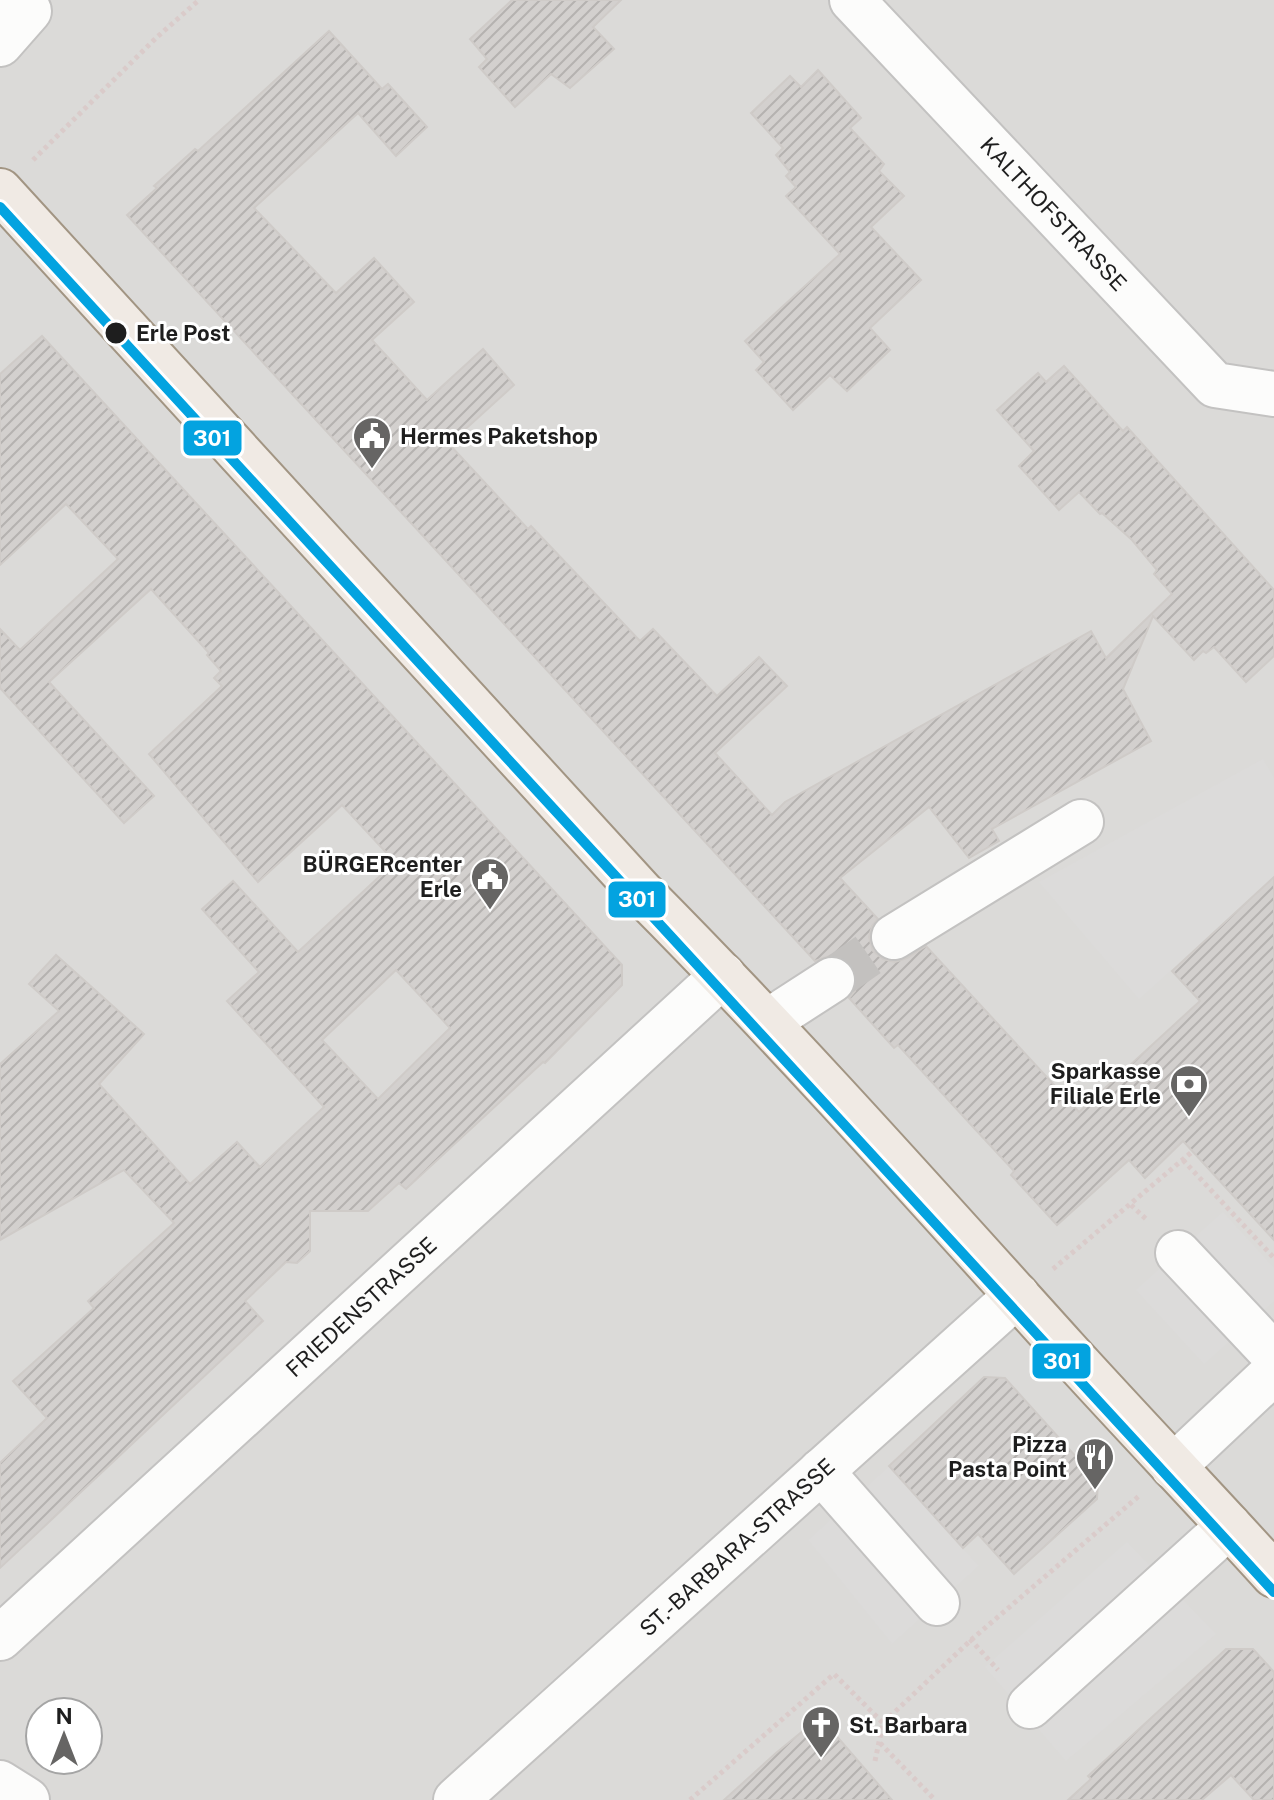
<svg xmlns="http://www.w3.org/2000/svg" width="1274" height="1800" viewBox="0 0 1274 1800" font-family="'Public Sans',sans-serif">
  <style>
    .residential { fill: #dbdad8; fill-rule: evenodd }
    .parking { fill: #dcdbda }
    .building { fill: url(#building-hatch); stroke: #cfcbc8; stroke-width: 2; fill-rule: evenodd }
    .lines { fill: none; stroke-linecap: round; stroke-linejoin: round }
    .minor-tunnel { stroke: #c3c1bf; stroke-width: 44; stroke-dasharray: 44 22; stroke-linecap: butt }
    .minor-casing { stroke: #c3c2c1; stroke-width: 48 }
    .major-casing { stroke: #a29583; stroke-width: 48 }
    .path { stroke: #dacbca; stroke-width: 5; stroke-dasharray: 4 4; stroke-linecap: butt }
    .minor { stroke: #fcfcfb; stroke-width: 44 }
    .major { stroke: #f0eae4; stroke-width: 44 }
    .tram-1-casing { stroke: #fff; stroke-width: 16 }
    .tram-1 { stroke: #03a3e0; stroke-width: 10 }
    .stop-dot { fill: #1e1e1e; stroke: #fff; stroke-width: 3 }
    .labels { text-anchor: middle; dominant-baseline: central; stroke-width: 6; stroke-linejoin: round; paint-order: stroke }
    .street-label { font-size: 22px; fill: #1e1e1e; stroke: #fff }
    .stop-label { font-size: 22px; font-weight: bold; fill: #1e1e1e; stroke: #fff; text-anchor: start }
    .poi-label { font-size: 22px; font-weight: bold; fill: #1e1e1e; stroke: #fff; text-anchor: end }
    .line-badge { stroke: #fff; stroke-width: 3 }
    .badge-label { font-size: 22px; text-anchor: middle; font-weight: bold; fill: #fff }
  </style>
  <defs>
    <pattern id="building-hatch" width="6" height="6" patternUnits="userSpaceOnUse" patternTransform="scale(2)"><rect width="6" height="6" fill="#d3d0ce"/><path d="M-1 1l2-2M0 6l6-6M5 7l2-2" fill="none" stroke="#b5b2b0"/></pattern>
  </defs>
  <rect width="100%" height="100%" fill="#eceae7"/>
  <path class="residential" d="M0 0H1274V1800H0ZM40 1712H88V1760H40Z"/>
  <g class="parking">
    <polygon points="1263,759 1274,778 1274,877 1139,999 1039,882"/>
    <polygon points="1223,1212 1274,1268 1274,1301 1204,1364 1136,1290"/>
    <polygon points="889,1466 979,1566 892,1644 808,1540"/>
    <polygon points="1127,1542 1216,1634 1066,1761 985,1667"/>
  </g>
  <g class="building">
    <polygon points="512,0 621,0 593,27 614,49 570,88 551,74 515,107 479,67 487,59 470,39"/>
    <polygon points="329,31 382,89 388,84 427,127 396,156 358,113 254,208 336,293 374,258 414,302 372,340 427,400 483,349 514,385 449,444 528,529 531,526 640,641 653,629 717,696 759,657 787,686 715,753 772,815 785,802 1091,631 1106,658 1172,594 1154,574 1157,570 1132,540 1102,513 1100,514 1079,492 1059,510 1019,466 1034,451 997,410 1038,373 1046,382 1064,366 1123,431 1127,427 1274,590 1274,656 1246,682 1214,647 1206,653 1203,651 1194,660 1153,616 1123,689 1151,741 992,829 999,841 969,858 929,807 840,878 878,919 872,926 869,937 873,951 883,959 895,962 907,958 926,946 1079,1112 1200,1001 1172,971 1274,877 1274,1240 1183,1141 1145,1178 1129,1160 1057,1225 1011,1175 1014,1171 974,1128 898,1045 894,1048 849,998 855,991 857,980 852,966 843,957 832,955 815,961 127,215 157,188 154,186 195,149 198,151"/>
    <polygon points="818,70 861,118 850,128 884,164 879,171 904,196 871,227 921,280 870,328 890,350 847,391 830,375 793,410 756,370 764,362 745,341 840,254 786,196 796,187 786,176 790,172 776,155 783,148 751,113 790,76 801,87"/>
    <path d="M42 336 622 965V985L545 1063 543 1062 406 1189 399 1183 368 1211H310V1251L297 1263 286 1262 245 1301 263 1321 0 1568V1463L47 1418 13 1381 94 1308 88 1301 174 1223 124 1170 0 1240V1064L59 1011 29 984 56 955 144 1034 99 1084 190 1184 237 1142 260 1167 324 1107 227 1001 259 972 202 909 233 881 298 952 395 862 342 805 258 882 149 754 222 686 214 678 221 671 207 655 209 653 151 589 49 682 154 796 124 823 0 688V629L20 650 118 559 66 504 0 565V374ZM396 970 450 1028 378 1099 322 1040Z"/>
    <polygon points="984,1377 1005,1378 1098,1481 1097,1499 1014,1574 978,1534 963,1548 889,1466"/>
    <polygon points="1226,1649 1253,1649 1274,1672 1274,1800 1254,1800 1231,1775 1202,1800 1068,1800 1091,1779 1088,1776"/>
    <polygon points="820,1717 892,1800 724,1800 776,1753"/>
  </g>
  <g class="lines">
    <polyline class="minor-tunnel" points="832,980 894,937"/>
    <g class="minor-casing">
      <g id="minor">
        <path id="s1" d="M852 0 1215 385 1274 394"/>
        <polyline points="0,44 29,11 19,0"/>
        <polyline points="894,937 1081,822"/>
        <polyline points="767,1022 832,980"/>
        <polyline points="1178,1253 1274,1355"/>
        <polyline points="1173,1467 1274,1372"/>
        <polyline points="821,1471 937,1603"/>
        <path id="s2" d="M0 1638 723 975"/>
        <polyline points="1030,1706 1229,1526"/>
        <polyline points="0,1783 27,1800"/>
        <path id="s3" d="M456 1800 1017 1295"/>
      </g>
    </g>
    <g class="major-casing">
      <path id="major" d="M0 191 642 893C788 1040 926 1195 1065 1349 1134 1425 1205 1499 1274 1575"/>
    </g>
    <g class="path">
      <polyline points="33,160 156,38 199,0"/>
      <polyline points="1183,1160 1274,1258"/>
      <polyline points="1131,1205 1147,1220"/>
      <polyline points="1053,1269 1193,1151"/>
      <polyline points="970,1639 998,1670"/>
      <polyline points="880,1743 935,1800"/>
      <polyline points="875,1761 883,1723 971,1640 1139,1496"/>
      <polyline points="690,1800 834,1674 883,1723"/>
    </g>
    <use href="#minor" class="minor"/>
    <use href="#major" class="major"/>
    <g class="tram-1-casing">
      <polyline id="tram-1" points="0,207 1274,1592"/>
    </g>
    <use href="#tram-1" class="tram-1"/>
  </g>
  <defs>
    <g id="civic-pin" transform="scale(2)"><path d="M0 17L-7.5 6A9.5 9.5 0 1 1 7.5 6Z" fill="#666564" stroke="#fff"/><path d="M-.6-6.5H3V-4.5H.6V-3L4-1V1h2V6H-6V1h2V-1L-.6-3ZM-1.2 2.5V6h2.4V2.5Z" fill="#fff"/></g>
    <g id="bank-pin" transform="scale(2)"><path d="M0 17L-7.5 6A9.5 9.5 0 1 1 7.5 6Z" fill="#666564" stroke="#fff"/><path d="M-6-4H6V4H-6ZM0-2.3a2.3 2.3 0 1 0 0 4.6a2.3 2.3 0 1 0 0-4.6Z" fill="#fff"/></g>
    <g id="restaurant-pin" transform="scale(2)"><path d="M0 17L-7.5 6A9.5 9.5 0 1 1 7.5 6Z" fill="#666564" stroke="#fff"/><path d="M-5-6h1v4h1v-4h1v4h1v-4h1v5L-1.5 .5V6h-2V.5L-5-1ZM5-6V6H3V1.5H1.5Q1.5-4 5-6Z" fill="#fff"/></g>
    <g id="church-pin" transform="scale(2)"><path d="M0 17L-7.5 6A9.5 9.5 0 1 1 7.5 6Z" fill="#666564" stroke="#fff"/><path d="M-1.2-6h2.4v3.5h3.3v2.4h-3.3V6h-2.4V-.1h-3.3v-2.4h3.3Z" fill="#fff"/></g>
  </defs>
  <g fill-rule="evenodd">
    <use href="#civic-pin" x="372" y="436"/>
    <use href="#civic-pin" x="490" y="877"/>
    <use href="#bank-pin" x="1189" y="1084"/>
    <use href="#restaurant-pin" x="1095" y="1457"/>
    <use href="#church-pin" x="821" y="1725"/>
  </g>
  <circle class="stop-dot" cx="116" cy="333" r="12"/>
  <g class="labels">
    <g class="street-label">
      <text stroke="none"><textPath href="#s1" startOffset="294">KALTHOFSTRASSE</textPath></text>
      <text stroke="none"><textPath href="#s2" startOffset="490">FRIEDENSTRASSE</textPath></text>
      <text stroke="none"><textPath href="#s3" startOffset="378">ST.-BARBARA-STRASSE</textPath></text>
    </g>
    <g class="stop-label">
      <text x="136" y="333">Erle Post</text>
    </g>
    <g class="poi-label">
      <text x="400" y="436" text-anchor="start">Hermes Paketshop</text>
      <text x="462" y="864">BÜRGERcenter<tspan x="462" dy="25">Erle</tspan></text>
      <text x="1161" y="1071">Sparkasse<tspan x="1161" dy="25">Filiale Erle</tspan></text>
      <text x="1067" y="1444">Pizza<tspan x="1067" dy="25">Pasta Point</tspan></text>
      <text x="849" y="1725" text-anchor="start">St. Barbara</text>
    </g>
  </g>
  <g class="line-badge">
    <rect x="182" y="419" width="61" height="38" rx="8" fill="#03a3e0"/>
    <rect x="607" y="880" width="60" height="39" rx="8" fill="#03a3e0"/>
    <rect x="1031" y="1342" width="61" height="38" rx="8" fill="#03a3e0"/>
  </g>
  <g class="badge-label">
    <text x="212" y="446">301</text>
    <text x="637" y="907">301</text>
    <text x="1062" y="1369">301</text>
  </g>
  <g transform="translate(64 1736)"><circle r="38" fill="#ffffff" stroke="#a5a5a5" stroke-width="2"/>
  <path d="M0-6L14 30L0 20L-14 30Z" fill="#666564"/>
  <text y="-12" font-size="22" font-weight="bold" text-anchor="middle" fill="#1e1e1e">N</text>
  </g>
</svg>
